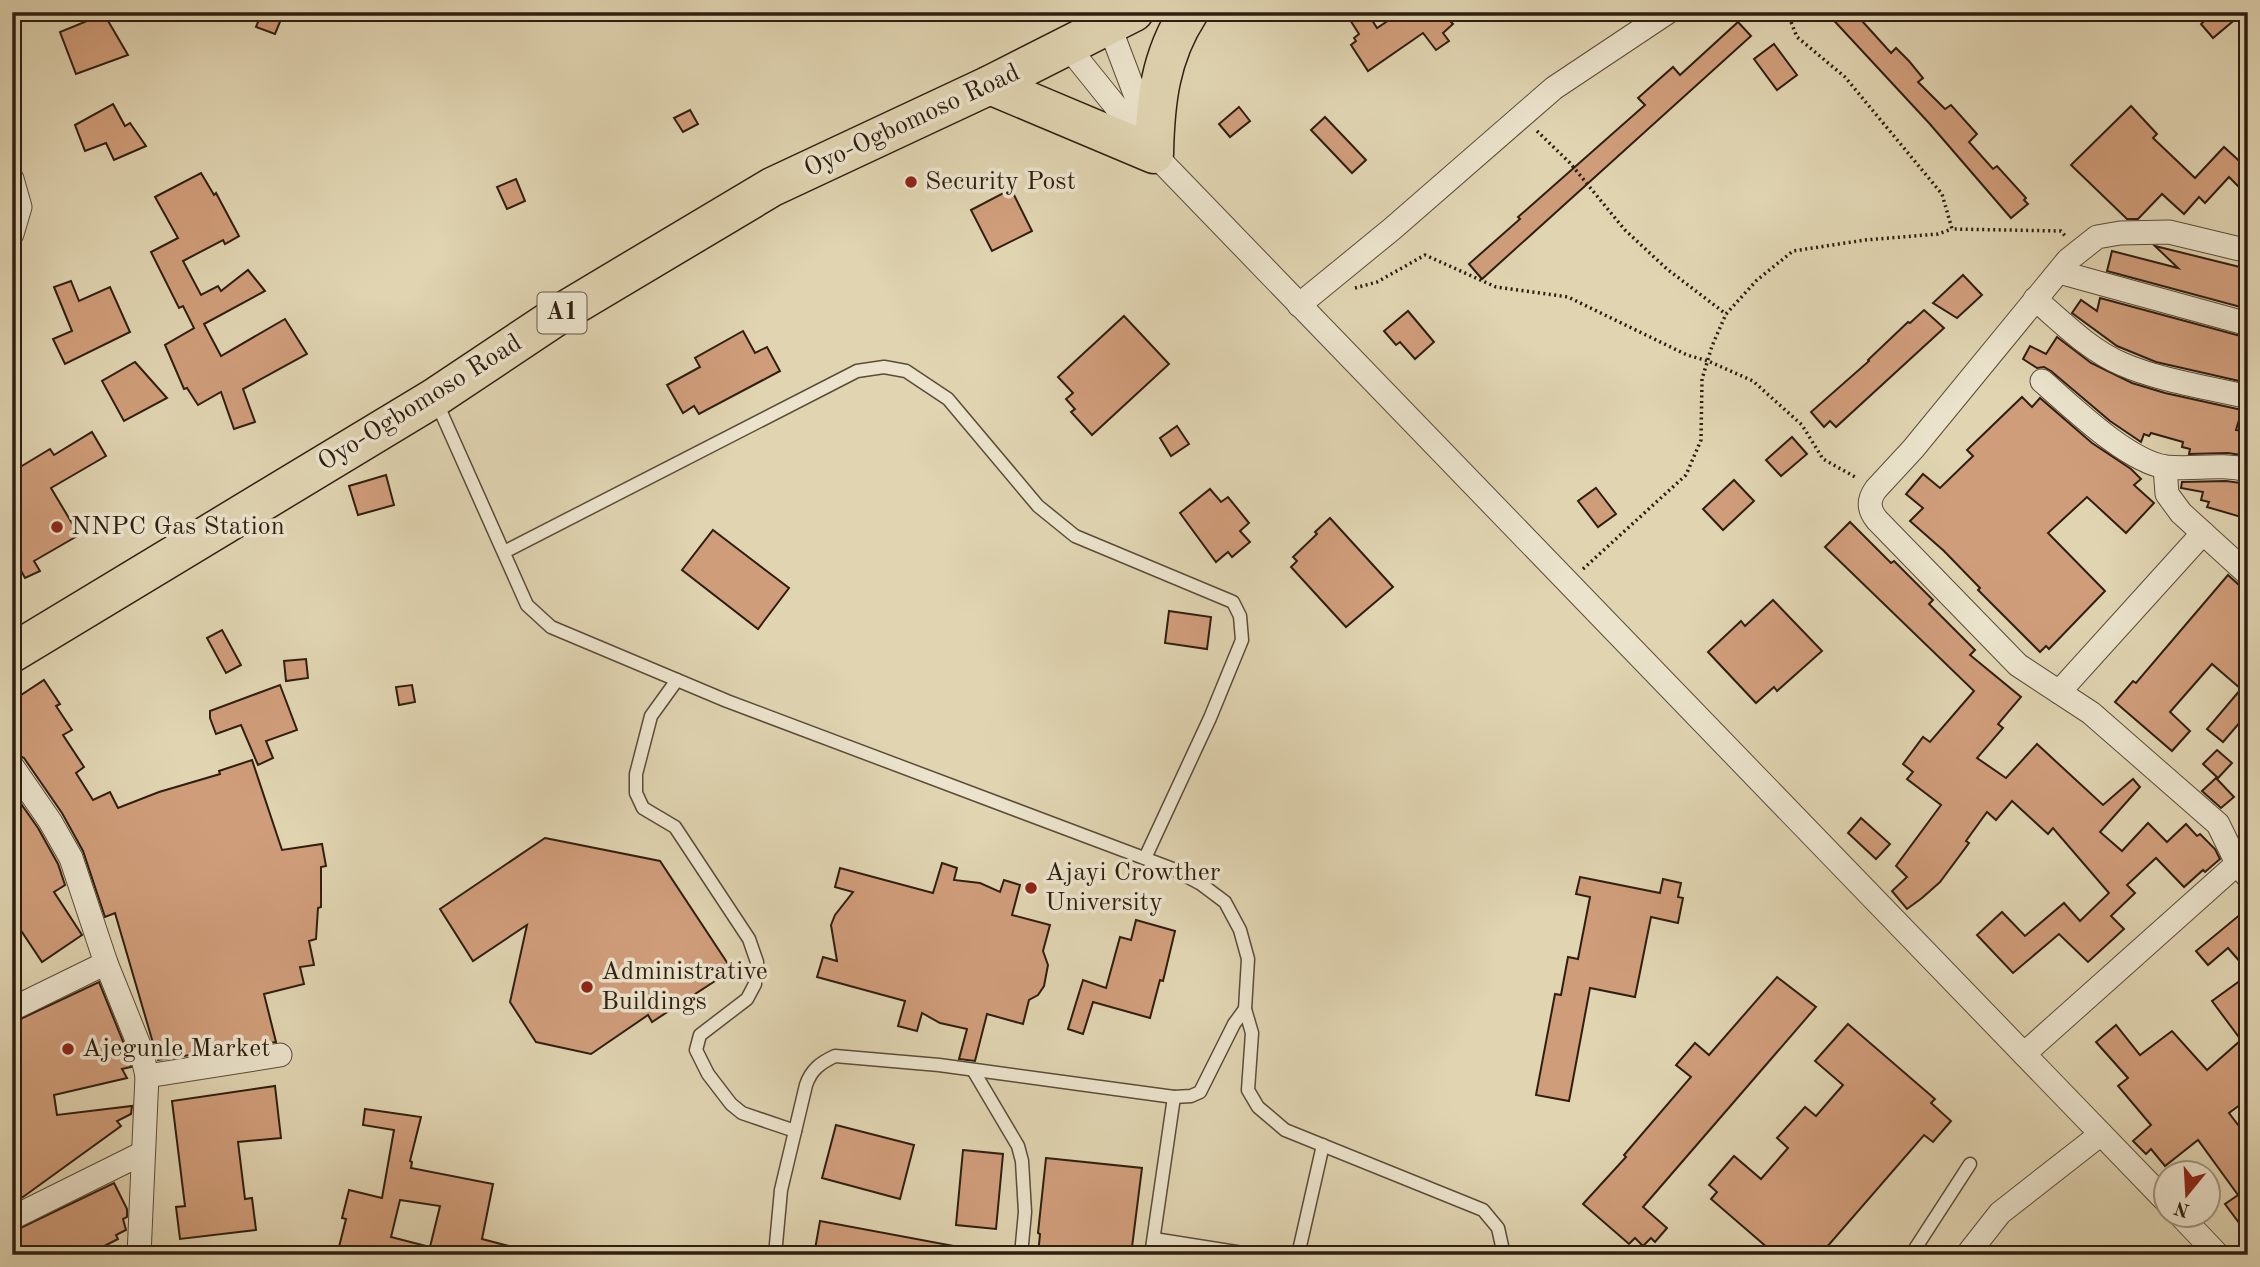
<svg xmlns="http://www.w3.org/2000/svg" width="2260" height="1267" viewBox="0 0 2260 1267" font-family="'Old Standard TT',serif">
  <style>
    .building { fill: #d09d7a; stroke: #2f1e10; stroke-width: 2; fill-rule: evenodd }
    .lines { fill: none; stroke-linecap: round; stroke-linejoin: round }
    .service-casing { stroke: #5b4c38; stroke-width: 15 }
    .minor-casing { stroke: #5b4c38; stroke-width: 25 }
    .trunk-casing { stroke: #2f1e10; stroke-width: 41 }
    .path { stroke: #2f1e10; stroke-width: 3.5; stroke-dasharray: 2 3.5; stroke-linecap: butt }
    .service { stroke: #ebe3cc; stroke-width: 12 }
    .minor { stroke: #ebe3cc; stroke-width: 23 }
    .trunk { stroke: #e0d4b1; stroke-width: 38 }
    .poi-dot { fill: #8f2418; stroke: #ebe3cc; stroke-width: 2.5 }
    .labels { text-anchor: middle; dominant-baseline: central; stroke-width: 7; stroke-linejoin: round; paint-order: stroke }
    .shield { fill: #ebe3cc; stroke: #675948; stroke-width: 2 }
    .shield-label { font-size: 24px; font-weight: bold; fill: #2f1e10 }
    .street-label { font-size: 26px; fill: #2f1e10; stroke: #ebe3cc }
    .poi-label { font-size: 26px; fill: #2f1e10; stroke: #ebe3cc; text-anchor: start }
  </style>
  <rect width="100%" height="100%" fill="#e0d4b1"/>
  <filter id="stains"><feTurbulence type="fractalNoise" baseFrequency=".00286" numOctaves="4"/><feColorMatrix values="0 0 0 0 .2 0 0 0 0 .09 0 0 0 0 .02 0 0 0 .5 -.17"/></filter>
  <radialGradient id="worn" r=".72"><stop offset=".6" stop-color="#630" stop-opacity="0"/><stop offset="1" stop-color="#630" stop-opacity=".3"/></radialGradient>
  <g class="building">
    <polygon points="262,12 284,12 275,34 256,27"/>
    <polygon points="1345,12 1367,12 1377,28 1401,12 1442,12 1453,24 1443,33 1449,41 1436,50 1423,33 1368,71 1351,45 1356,41 1354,38 1359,34"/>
    <polygon points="1826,12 1873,12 1863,22 1891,53 1896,48 1909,61 1923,78 1918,82 1945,109 1951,105 1977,134 1969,142 1993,169 1997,166 2026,198 2024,200 2028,204 2011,218 1929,123"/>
    <polygon points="2214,12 2244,12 2213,38 2201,24"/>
    <polygon points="104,14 128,55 76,74 60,32"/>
    <polygon points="1738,22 1751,36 1482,279 1469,264 1520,219 1518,217 1525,211 1645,105 1638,98 1673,67 1680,75"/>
    <polygon points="1774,44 1797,75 1777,90 1754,59"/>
    <polygon points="113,104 125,126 130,123 146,146 114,160 106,143 85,151 75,125"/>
    <polygon points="2131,106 2157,134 2153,138 2195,178 2224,147 2248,169 2248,196 2229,177 2205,203 2199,197 2184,214 2162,194 2138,219 2127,219 2071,165"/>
    <polygon points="1239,107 1250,121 1230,137 1219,124"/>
    <polygon points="690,110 698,124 683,132 674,118"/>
    <polygon points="1325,117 1366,160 1352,173 1311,130"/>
    <polygon points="201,173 214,195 216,193 239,236 225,244 223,240 183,261 201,295 218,286 221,291 248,270 265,291 204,324 221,356 285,319 307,354 243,389 255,422 234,429 221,392 198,405 187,388 184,389 165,345 194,328 183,306 179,308 151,252 178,238 155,197"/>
    <polygon points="516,179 525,201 507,209 497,187"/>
    <polygon points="1011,189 1032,231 992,251 971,210"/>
    <polygon points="2155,246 2248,269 2248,309 2107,271 2112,251 2178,268"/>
    <polygon points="1963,275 1982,295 1957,318 1933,303"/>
    <polygon points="71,281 79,301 110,287 130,332 65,364 53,339 72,331 54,287"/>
    <polygon points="2100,298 2248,338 2248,383 2156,362 2117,346 2072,313 2081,300 2097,311"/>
    <polygon points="1924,310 1944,328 1836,427 1830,421 1824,427 1811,412 1869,361 1868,360 1908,322 1910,323"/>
    <polygon points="1408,311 1434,342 1415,359 1400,342 1396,345 1384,331"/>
    <polygon points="1124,316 1169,364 1092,435 1071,412 1075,409 1066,399 1073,393 1058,377"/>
    <polygon points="743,331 755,353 767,347 780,371 699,414 694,406 683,413 667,385 700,367 695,358"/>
    <polygon points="2057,337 2091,363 2132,383 2165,393 2242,410 2236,430 2248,432 2248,456 2228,453 2189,454 2190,449 2182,447 2183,442 2151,433 2149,436 2144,434 2141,442 2110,421 2051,371 2044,367 2037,368 2023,359 2030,346 2046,354"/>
    <polygon points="135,362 167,398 124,421 102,381"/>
    <polygon points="2022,397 2032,407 2040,398 2092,443 2131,469 2141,479 2134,485 2154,503 2126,533 2087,497 2048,533 2105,591 2049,649 2046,646 2040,652 1978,590 1980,588 1944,551 1910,521 1923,508 1906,494 1923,474 1940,488 1973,456 1967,450"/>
    <polygon points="1177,426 1189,444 1171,456 1160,438"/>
    <polygon points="92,432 106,456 51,488 79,535 34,561 40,571 25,578 12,554 12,472 50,449 54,455"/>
    <polygon points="1792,437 1807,454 1781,476 1766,460"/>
    <polygon points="386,475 394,505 358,515 349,486"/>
    <polygon points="1734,480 1754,501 1723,530 1703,509"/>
    <polygon points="2226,481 2248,484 2248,519 2207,507 2209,502 2201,500 2203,492 2181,488 2182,482"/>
    <polygon points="1596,488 1616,514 1598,527 1578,501"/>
    <polygon points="1210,489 1221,502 1228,497 1249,523 1240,531 1250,542 1232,557 1228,552 1216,562 1180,513"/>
    <polygon points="1330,518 1393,587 1346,627 1291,567 1297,561 1293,557 1317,534 1315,532"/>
    <polygon points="1850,522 1891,563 1894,561 1933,600 1929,604 1975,650 1970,655 2021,697 1998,724 2003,728 1977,758 2006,778 2037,744 2103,805 2133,779 2140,787 2100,832 2122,851 2148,823 2167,842 2186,824 2197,836 2200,834 2215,849 2220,859 2205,872 2203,870 2184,887 2156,858 2127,885 2135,893 2111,916 2124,929 2088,962 2059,934 2013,973 1977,935 2002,912 2025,936 2064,903 2080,921 2109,893 2053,828 2048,834 2012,801 1996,820 1987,812 1966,841 1969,843 1940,882 1922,898 1907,909 1892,891 1907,877 1896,866 1941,805 1907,779 1913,772 1903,764 1923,737 1930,742 1974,691 1825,547"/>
    <polygon points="713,530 789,588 758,629 682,570"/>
    <polygon points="2228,575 2239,585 2248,588 2248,713 2223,742 2207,729 2241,689 2212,664 2170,712 2190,731 2172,751 2115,702 2133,681 2136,683"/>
    <polygon points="1773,600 1822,651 1777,691 1774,687 1756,703 1708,652 1741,621 1745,626"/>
    <polygon points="1169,611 1211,617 1207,649 1165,643"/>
    <polygon points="222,630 241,665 226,673 207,638"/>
    <polygon points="306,659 308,678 286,681 284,661"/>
    <polygon points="44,680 60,704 56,706 72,730 63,735 84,767 76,773 93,800 110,792 118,808 159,792 220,774 219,771 252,760 282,850 322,844 326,866 321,867 321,907 318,908 316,939 309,941 314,965 300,967 304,984 264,994 276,1042 158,1060 115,913 105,917 83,851 62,813 24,758 12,752 12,701"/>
    <polygon points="280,685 297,730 266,741 273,758 258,765 241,725 216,734 210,718 210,711"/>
    <polygon points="412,685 415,702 399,705 396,687"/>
    <polygon points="2217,750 2232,763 2218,778 2203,764"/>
    <polygon points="2216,778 2234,797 2221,808 2202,791"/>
    <polygon points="12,791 38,828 58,864 65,885 54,892 82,935 42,962 12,917"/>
    <polygon points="1861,818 1890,844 1876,859 1848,833"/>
    <polygon points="545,838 660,861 732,970 652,1022 648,1015 591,1054 536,1042 510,1002 527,925 473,961 440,909"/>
    <polygon points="942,863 957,868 954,880 980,883 1000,892 1004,880 1020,885 1012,915 1050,925 1043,951 1048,965 1044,986 1038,995 1029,1000 1023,1024 987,1014 975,1061 959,1059 967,1029 940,1023 922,1013 917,1031 898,1026 905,1001 817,977 823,957 837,961 831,925 835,915 853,892 835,887 840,868 933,893"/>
    <polygon points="1580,877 1660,893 1663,879 1681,883 1678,897 1683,898 1678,923 1651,917 1635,997 1590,988 1569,1101 1536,1095 1555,994 1561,995 1568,957 1578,959 1590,897 1576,894"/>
    <polygon points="2248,908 2248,971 2228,948 2208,965 2196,951"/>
    <polygon points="1136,920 1175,931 1163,981 1160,980 1150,1018 1093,1002 1083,1034 1068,1029 1083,980 1106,988 1120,937 1131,940"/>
    <polygon points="2248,975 2248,1099 2229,1113 2248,1138 2248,1235 2225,1204 2238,1195 2198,1140 2165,1166 2151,1149 2146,1154 2133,1141 2151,1125 2118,1086 2128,1078 2096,1042 2116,1025 2140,1055 2172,1031 2207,1070 2241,1040 2212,1001"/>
    <polygon points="1777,977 1816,1007 1643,1207 1667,1228 1655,1242 1651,1238 1643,1246 1635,1238 1629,1244 1583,1204 1626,1157 1624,1155 1691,1077 1676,1065 1695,1043 1709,1055"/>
    <polygon points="99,982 128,1054 131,1067 122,1069 127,1078 54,1095 57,1115 132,1106 131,1114 117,1121 121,1126 23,1197 12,1202 12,1023"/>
    <polygon points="1848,1024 1935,1099 1931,1103 1951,1121 1933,1142 1924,1135 1820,1255 1776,1255 1711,1199 1717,1192 1709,1185 1734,1156 1761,1179 1788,1148 1777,1138 1805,1107 1816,1116 1843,1085 1815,1061"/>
    <polygon points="275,1086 281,1138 238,1142 245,1199 252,1198 256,1230 180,1239 176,1207 185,1206 172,1101"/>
    <path d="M365 1109 421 1117 410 1161 412 1162 411 1168 493 1184 482 1239 520 1249V1255H337L346 1219 342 1218 349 1190 382 1198 394 1130 363 1125ZM400 1200 440 1206 430 1247 391 1237Z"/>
    <polygon points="836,1125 914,1145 900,1199 822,1178"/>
    <polygon points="963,1150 1003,1154 996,1229 956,1225"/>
    <polygon points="1046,1158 1142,1168 1131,1255 1038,1255 1040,1234 1038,1233"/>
    <polygon points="114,1183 127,1209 127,1217 123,1219 126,1230 116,1235 118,1239 87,1255 12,1255 12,1232"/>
    <polygon points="820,1221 954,1246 954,1255 814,1255"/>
  </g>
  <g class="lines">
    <g class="service-casing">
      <g id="service">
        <polyline points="436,401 527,605 551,627 727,701 1173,869 1201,884 1225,902 1240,930 1248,959 1245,1009 1252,1033 1248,1090 1258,1107 1285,1130 1483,1210 1498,1228 1504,1255"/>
        <polyline points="504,552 857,371 884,367 906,371 948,399 1038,506 1075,536 1233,602 1240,616 1242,640 1210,718 1145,858"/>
        <polyline points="677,680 651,716 636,774 636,793 643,808 675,827 749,939 757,962 755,984 747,999 700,1035 696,1050 708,1074 731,1104 742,1113 795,1131"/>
        <polyline points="973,1070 1018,1146 1022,1161 1025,1212 1021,1255"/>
        <polyline points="1154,1239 1255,1255"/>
        <path d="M775 1255 781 1190 806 1085C811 1070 820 1063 835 1056L939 1065 1174 1097 1191 1096 1200 1092 1234 1024 1245 1009"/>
        <polyline points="1151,1255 1174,1097"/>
        <polyline points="1298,1255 1323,1145"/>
        <polyline points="1911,1255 1970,1164"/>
      </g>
    </g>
    <g class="minor-casing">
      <g id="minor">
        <polyline points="1109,25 1137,99 1136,125"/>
        <polyline points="1068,47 1118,109 1136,125 1154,154 2166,1201"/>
        <polyline points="12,179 20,207 12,234"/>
        <path d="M2248 251 2169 232 2120 233 2097 237 2068 260 1913 449 1876 489C1868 500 1868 509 1877 520L2018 665 2091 713 2218 824 2237 863 2248 877"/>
        <polyline points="2059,272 2248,324"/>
        <path d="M2035 299C2062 322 2089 350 2122 364 2161 381 2207 387 2248 397"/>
        <polyline points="1299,305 1392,229 1554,88 1668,12"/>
        <path d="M2042 381C2072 407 2128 462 2166 467 2194 470 2220 463 2248 470"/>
        <polyline points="2165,467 2167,494 2181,513 2248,574"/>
        <polyline points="2059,692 2203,533"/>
        <polyline points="12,766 50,821 71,858 106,963 141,1050 147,1076 139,1255"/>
        <polyline points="12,1009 106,963"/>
        <polyline points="2024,1054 2248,854"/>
        <polyline points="147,1076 280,1055"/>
        <polyline points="2179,1214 2218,1255"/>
        <polyline points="12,1218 143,1153"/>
        <polyline points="1967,1255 2000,1213 2101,1134"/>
      </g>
    </g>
    <g class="trunk-casing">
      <g id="trunk">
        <path d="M990 85 1154 154C1155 103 1160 56 1189 12"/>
        <polyline points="12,653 434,398 566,310 772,187 990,85 1134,12"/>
      </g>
    </g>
    <g class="path">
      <polyline points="1787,12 1797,37 1845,77 1942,194 1952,229 2061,231 2066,237"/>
      <polyline points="1537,131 1570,163 1625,230 1667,269 1726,314"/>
      <polyline points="1355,288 1377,282 1425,255 1496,287 1568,297 1687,355 1708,361 1753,381 1802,425 1823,459 1857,478"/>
      <polyline points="1583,569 1686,475 1701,440 1702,379 1712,346 1726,314 1757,280 1793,251 1865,240 1938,234 1952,229"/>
    </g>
    <use href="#service" class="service"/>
    <use href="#minor" class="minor"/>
    <use href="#trunk" class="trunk"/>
  </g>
  <g class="poi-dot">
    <circle cx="911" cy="182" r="7"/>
    <circle cx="57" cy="527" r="7"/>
    <circle cx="1031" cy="888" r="7"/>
    <circle cx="587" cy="987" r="7"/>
    <circle cx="68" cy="1049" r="7"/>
  </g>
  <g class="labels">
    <rect class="shield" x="537.5" y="292.5" width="49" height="41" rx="5"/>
    <g class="shield-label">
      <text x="562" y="313">A1</text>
    </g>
    <g class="street-label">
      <text transform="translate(912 121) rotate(-25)">Oyo-Ogbomoso Road</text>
      <text transform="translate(420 403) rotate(-32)">Oyo-Ogbomoso Road</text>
    </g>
    <g class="poi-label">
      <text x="925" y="182">Security Post</text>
      <text x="71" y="527">NNPC Gas Station</text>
      <text x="1045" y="873">Ajayi Crowther<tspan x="1045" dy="30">University</tspan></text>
      <text x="601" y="972">Administrative<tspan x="601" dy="30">Buildings</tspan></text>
      <text x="82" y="1049">Ajegunle Market</text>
    </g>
  </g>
  <rect width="2260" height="1267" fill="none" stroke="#e0d4b1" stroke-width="42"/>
  <rect x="14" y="14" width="2232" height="1239" fill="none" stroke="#2f1e10" stroke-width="3.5"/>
  <rect x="21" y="21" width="2218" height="1225" fill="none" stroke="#2f1e10" stroke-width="2"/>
  <g transform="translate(2187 1194) rotate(198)"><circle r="33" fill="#ebe3cc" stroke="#a09481" stroke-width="2"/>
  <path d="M0-5L12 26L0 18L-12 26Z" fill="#8f2418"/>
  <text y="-10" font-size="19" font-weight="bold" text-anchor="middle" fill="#2f1e10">N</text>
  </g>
  <rect width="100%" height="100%" filter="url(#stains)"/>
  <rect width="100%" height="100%" fill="url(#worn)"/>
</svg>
